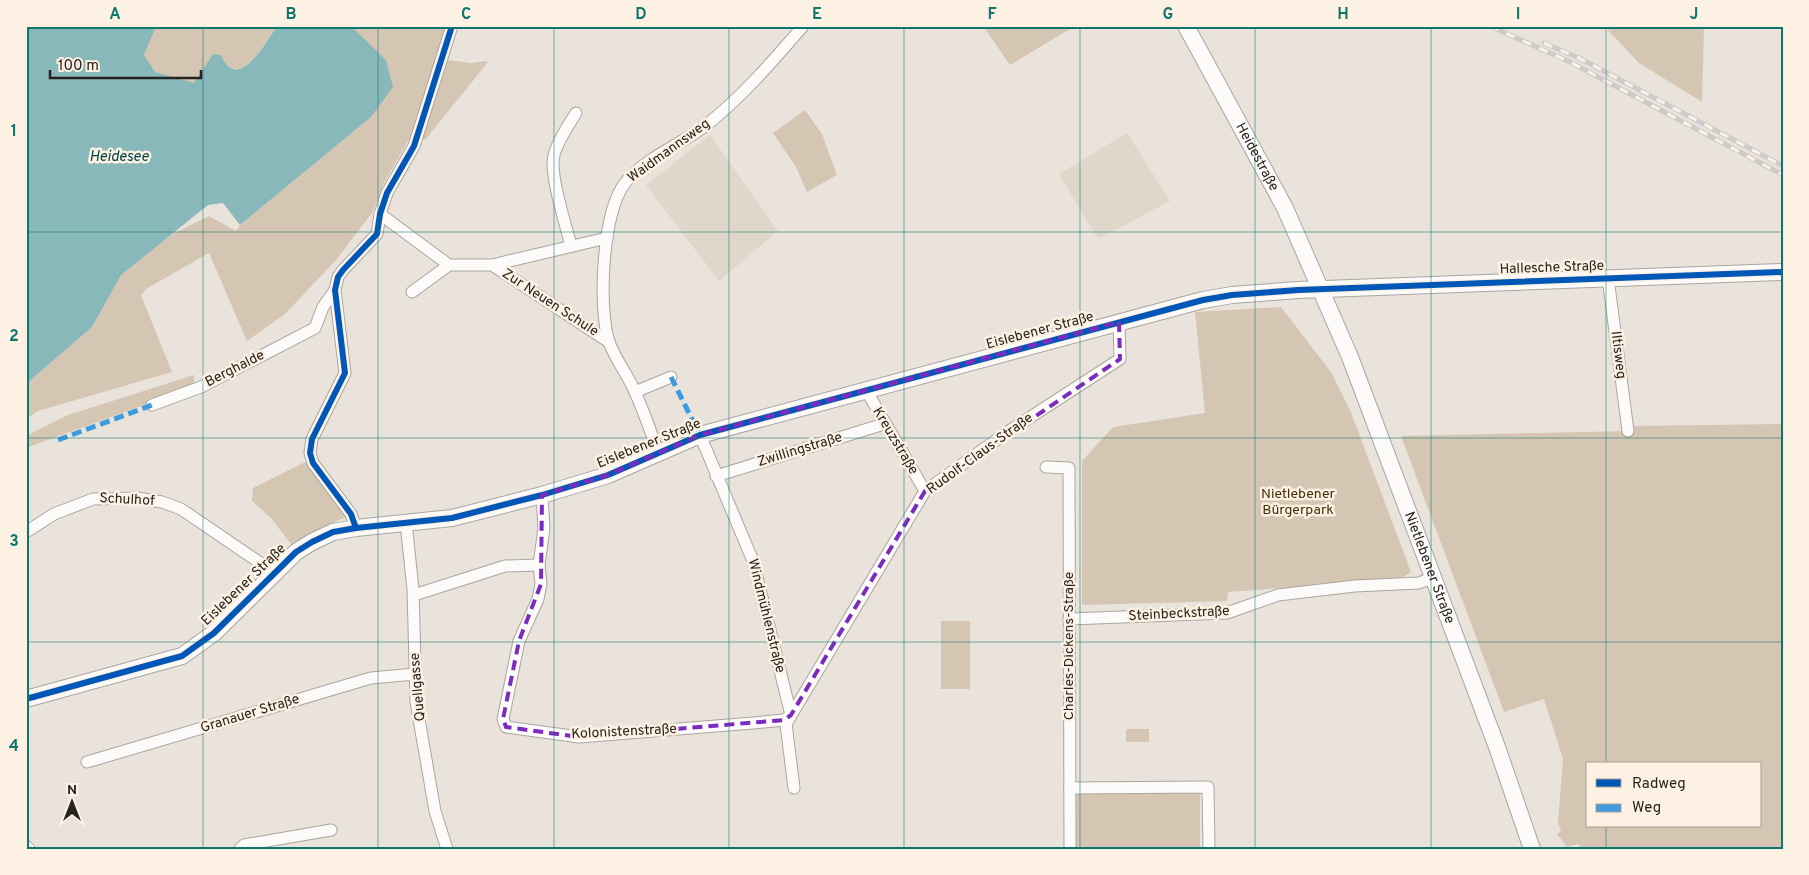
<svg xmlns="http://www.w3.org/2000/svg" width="1809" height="875" viewBox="0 0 1809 875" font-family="Overpass,sans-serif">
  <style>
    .education { fill: #dfd7c9 }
    .green { fill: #d5c6b3; fill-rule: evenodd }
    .water { fill: #88b8b9 }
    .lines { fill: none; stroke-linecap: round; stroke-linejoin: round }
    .street-casing { stroke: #aaa59f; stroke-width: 13 }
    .secondary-casing { stroke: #aaa59f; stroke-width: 18 }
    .street { stroke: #fcfbfa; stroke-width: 11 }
    .secondary { stroke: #fcfbfa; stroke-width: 16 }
    .rail-casing { stroke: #cdcbc9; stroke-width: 5 }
    .rail { stroke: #fdf1e3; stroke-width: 3; stroke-dasharray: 9; stroke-linecap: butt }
    .quiet { stroke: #3d9ce0; stroke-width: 5; stroke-dasharray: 10 5; stroke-linecap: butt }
    .cycleway-casing { stroke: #fdf1e3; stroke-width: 9 }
    .cycleway { stroke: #0057b8; stroke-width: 6 }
    .marked { fill: none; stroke: #7b2cbf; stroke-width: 4; stroke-dasharray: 10 6; stroke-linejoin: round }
    .grid { fill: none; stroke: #0f766e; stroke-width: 1; stroke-opacity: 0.55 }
    .labels { text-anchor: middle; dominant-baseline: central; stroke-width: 5; stroke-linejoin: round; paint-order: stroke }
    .street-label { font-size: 14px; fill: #27231e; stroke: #fdf1e3 }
    .park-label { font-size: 14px; fill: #442d07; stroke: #fdf1e3 }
    .water-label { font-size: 15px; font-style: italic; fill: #004448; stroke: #fdf1e3 }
    .neatline { fill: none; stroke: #0f766e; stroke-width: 2 }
    .grid-label { font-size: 16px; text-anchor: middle; font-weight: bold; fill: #0f766e }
  </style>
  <rect width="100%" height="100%" fill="#e9e3dc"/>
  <g class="education">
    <polygon points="1127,133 1170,201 1098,239 1059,174"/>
    <polygon points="710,135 778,231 719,281 646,185"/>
  </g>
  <g class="green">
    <path d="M155 26H277C266 42 238 94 221 56L194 84 155 73 144 55Z"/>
    <polygon points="338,26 448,26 418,124 385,181 372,213 336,260 285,314 247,341 209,253 146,289 141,295 172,372 38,411 26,419 26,384 92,327 121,275 166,237 209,216 236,231 240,225 371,117 343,29"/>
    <polygon points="983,26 1075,26 1010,65"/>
    <polygon points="1604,26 1704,26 1702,102 1639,63"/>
    <polygon points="448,60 471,63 486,61 488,62 425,140 422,139"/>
    <polygon points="805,110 822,134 837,175 807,192 796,167 773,133"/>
    <polygon points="1281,307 1331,372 1350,410 1411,572 1400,579 1228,592 1227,601 1082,605 1082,461 1113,427 1205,413 1195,312"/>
    <polygon points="194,375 194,385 185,390 26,448 26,436 68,415"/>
    <path d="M1783 424V849H1581L1578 844 1567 847 1557 834 1561 831 1558 823 1563 759 1544 699 1504 712 1401 436 1632 431 1633 426ZM1588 764H1760V826H1588Z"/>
    <polygon points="303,463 313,463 351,514 291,544 271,518 252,501 253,488"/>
    <rect x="941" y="621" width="29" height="68"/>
    <rect x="1126" y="729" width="23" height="13"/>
    <polygon points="1200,787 1200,849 1070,849 1070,788"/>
  </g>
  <path class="water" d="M26 26H156L144 55 155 72 194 83 213 54 221 55C238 95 266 42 277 26H338L343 29H354L386 60 393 87 371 117 240 225 223 203 208 205 121 275 92 327 26 384Z"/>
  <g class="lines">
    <g class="street-casing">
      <g id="street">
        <polyline points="380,214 449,265 492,265 607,238"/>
        <path d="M571 246C566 225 549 174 554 155 558 140 568 126 576 113"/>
        <polyline points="492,265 609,342"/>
        <polyline points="1608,278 1628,431"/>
        <polyline points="412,292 449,265"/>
        <polyline points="866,390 925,491"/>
        <polyline points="635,392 671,377"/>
        <polyline points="152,405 201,387 315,328 323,307 335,290"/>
        <polyline points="700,435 753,561 791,715"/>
        <path d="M658 452C651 432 644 412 635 392 628 375 615 359 609 342 598 308 602 212 625 183 645 158 680 145 705 126 741 98 773 61 803 26"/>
        <polyline points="1046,467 1069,468 1070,849"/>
        <polyline points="716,476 884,424"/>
        <polyline points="542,495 544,528 539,565 541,584 538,599 519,641 503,719 506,727 579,737 753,723 784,720 791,715"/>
        <polyline points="406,523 413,589 416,702 435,811 447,849"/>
        <polyline points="356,528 351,514 313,463 310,453 312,439 345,373 335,290 338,277 343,270 377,234 380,214 387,193 414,146 452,26"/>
        <polyline points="26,532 54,514 93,499 137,498 162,502 181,509 275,573"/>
        <polyline points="414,595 505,566 539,565"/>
        <polyline points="1069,619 1227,613 1278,595 1355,586 1419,583 1434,577"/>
        <polyline points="87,762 371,678 415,674"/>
        <polyline points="794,788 786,724 925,491 1009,431 1120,359 1119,322"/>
        <polyline points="1070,788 1208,787 1209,849"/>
        <polyline points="26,846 29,849"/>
        <polyline points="240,849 244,845 331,830"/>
      </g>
    </g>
    <g class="secondary-casing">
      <g id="secondary">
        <path id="s1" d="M1186 26 1285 208 1350 357 1497 747 1532 849"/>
        <polyline points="26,699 182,656 214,633 296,552 312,542 333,532 356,528 452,518 542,495 608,475 700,435 1203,300 1232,295 1298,290 1783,272"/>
      </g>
    </g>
    <use href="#street" class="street"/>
    <use href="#secondary" class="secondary"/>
    <g class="rail-casing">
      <g id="rail">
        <polyline points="1490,26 1570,62 1783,175"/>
        <polyline points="1544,43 1579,58 1783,166"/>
      </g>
    </g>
    <use href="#rail" class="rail"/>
    <g class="quiet">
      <polyline points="671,377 700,435"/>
      <polyline points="58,440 152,405"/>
    </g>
    <g class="cycleway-casing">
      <g id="cycleway">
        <polyline points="356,528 351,514 313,463 310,453 312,439 345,373 335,290 338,277 343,270 377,234 380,214 387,193 414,146 452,26"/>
        <polyline points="26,699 182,656 214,633 296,552 312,542 333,532 356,528 452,518 542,495 608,475 700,435 1203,300 1232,295 1298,290 1783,272"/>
      </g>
    </g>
    <use href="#cycleway" class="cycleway"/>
  </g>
  <path class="marked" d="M1119 322 1120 359 925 491 791 715 784 720 579 737 506 727 503 719 519 641 541 584 542 495 608 475 700 435Z"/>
  <path class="grid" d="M203 26V849M378 26V849M554 26V849M729 26V849M904 26V849M1080 26V849M1255 26V849M1431 26V849M1606 26V764M26 232H1783M26 438H1783M26 642H1783M1606 826V849"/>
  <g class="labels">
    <g class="street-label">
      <text transform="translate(669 151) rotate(-36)">Waidmannsweg</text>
      <text stroke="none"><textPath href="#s1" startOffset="149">Heidestraße</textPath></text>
      <text transform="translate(1552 268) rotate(-2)">Hallesche Straße</text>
      <text transform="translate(550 303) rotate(33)">Zur Neuen Schule</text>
      <text transform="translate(1040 331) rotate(-15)">Eislebener Straße</text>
      <text transform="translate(1618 355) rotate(83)">Iltisweg</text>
      <text transform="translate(235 369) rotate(-27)">Berghalde</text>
      <text transform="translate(895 441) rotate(59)">Kreuzstraße</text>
      <text transform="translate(649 444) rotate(-22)">Eislebener Straße</text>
      <text transform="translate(800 450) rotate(-17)">Zwillingstraße</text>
      <text transform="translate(980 454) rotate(-36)">Rudolf-Claus-Straße</text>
      <text transform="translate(127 500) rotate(3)">Schulhof</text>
      <text stroke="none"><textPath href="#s1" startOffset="595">Nietlebener Straße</textPath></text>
      <text transform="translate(244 585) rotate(-44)">Eislebener Straße</text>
      <text transform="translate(1179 614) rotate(-3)">Steinbeckstraße</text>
      <text transform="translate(766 616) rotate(76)">Windmühlenstraße</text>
      <text transform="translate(1069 646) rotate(-90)">Charles-Dickens-Straße</text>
      <text transform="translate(418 687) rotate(-95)">Quellgasse</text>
      <text transform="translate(250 714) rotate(-17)">Granauer Straße</text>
      <text transform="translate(624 732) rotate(-3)">Kolonistenstraße</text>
    </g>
    <g class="park-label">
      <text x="1298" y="494">Nietlebener<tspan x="1298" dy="16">Bürgerpark</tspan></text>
    </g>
    <g class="water-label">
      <text x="119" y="157">Heidesee</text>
    </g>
  </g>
  <rect width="1809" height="875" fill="none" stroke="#fdf1e3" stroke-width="55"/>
  <rect x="1586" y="762" width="175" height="65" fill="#fdf1e3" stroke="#a79f94"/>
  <rect x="1596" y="779" width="25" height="8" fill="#0057b8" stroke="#a79f94"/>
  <text x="1632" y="788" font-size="15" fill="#27231e">Radweg</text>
  <rect x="1596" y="804" width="25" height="8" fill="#3d9ce0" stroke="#a79f94"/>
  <text x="1632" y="812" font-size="15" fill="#27231e">Weg</text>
  <g transform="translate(72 802)" stroke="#fdf1e3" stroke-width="4" paint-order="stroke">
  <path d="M0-4L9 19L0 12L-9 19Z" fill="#27231e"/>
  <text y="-8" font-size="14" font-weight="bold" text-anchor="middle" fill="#27231e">N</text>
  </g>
  <path d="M50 70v8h151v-8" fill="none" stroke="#27231e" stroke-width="2.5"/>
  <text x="58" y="70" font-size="15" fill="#27231e" stroke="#fdf1e3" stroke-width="4" paint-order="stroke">100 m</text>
  <rect x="28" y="28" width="1754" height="820" class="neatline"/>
  <g class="grid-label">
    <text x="115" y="19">A</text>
    <text x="291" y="19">B</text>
    <text x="466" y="19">C</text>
    <text x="641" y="19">D</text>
    <text x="817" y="19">E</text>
    <text x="992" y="19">F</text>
    <text x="1168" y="19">G</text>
    <text x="1343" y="19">H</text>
    <text x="1518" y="19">I</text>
    <text x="1694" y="19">J</text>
    <text x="14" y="136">1</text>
    <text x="14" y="341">2</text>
    <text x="14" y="546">3</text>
    <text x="14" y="751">4</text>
  </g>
</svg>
